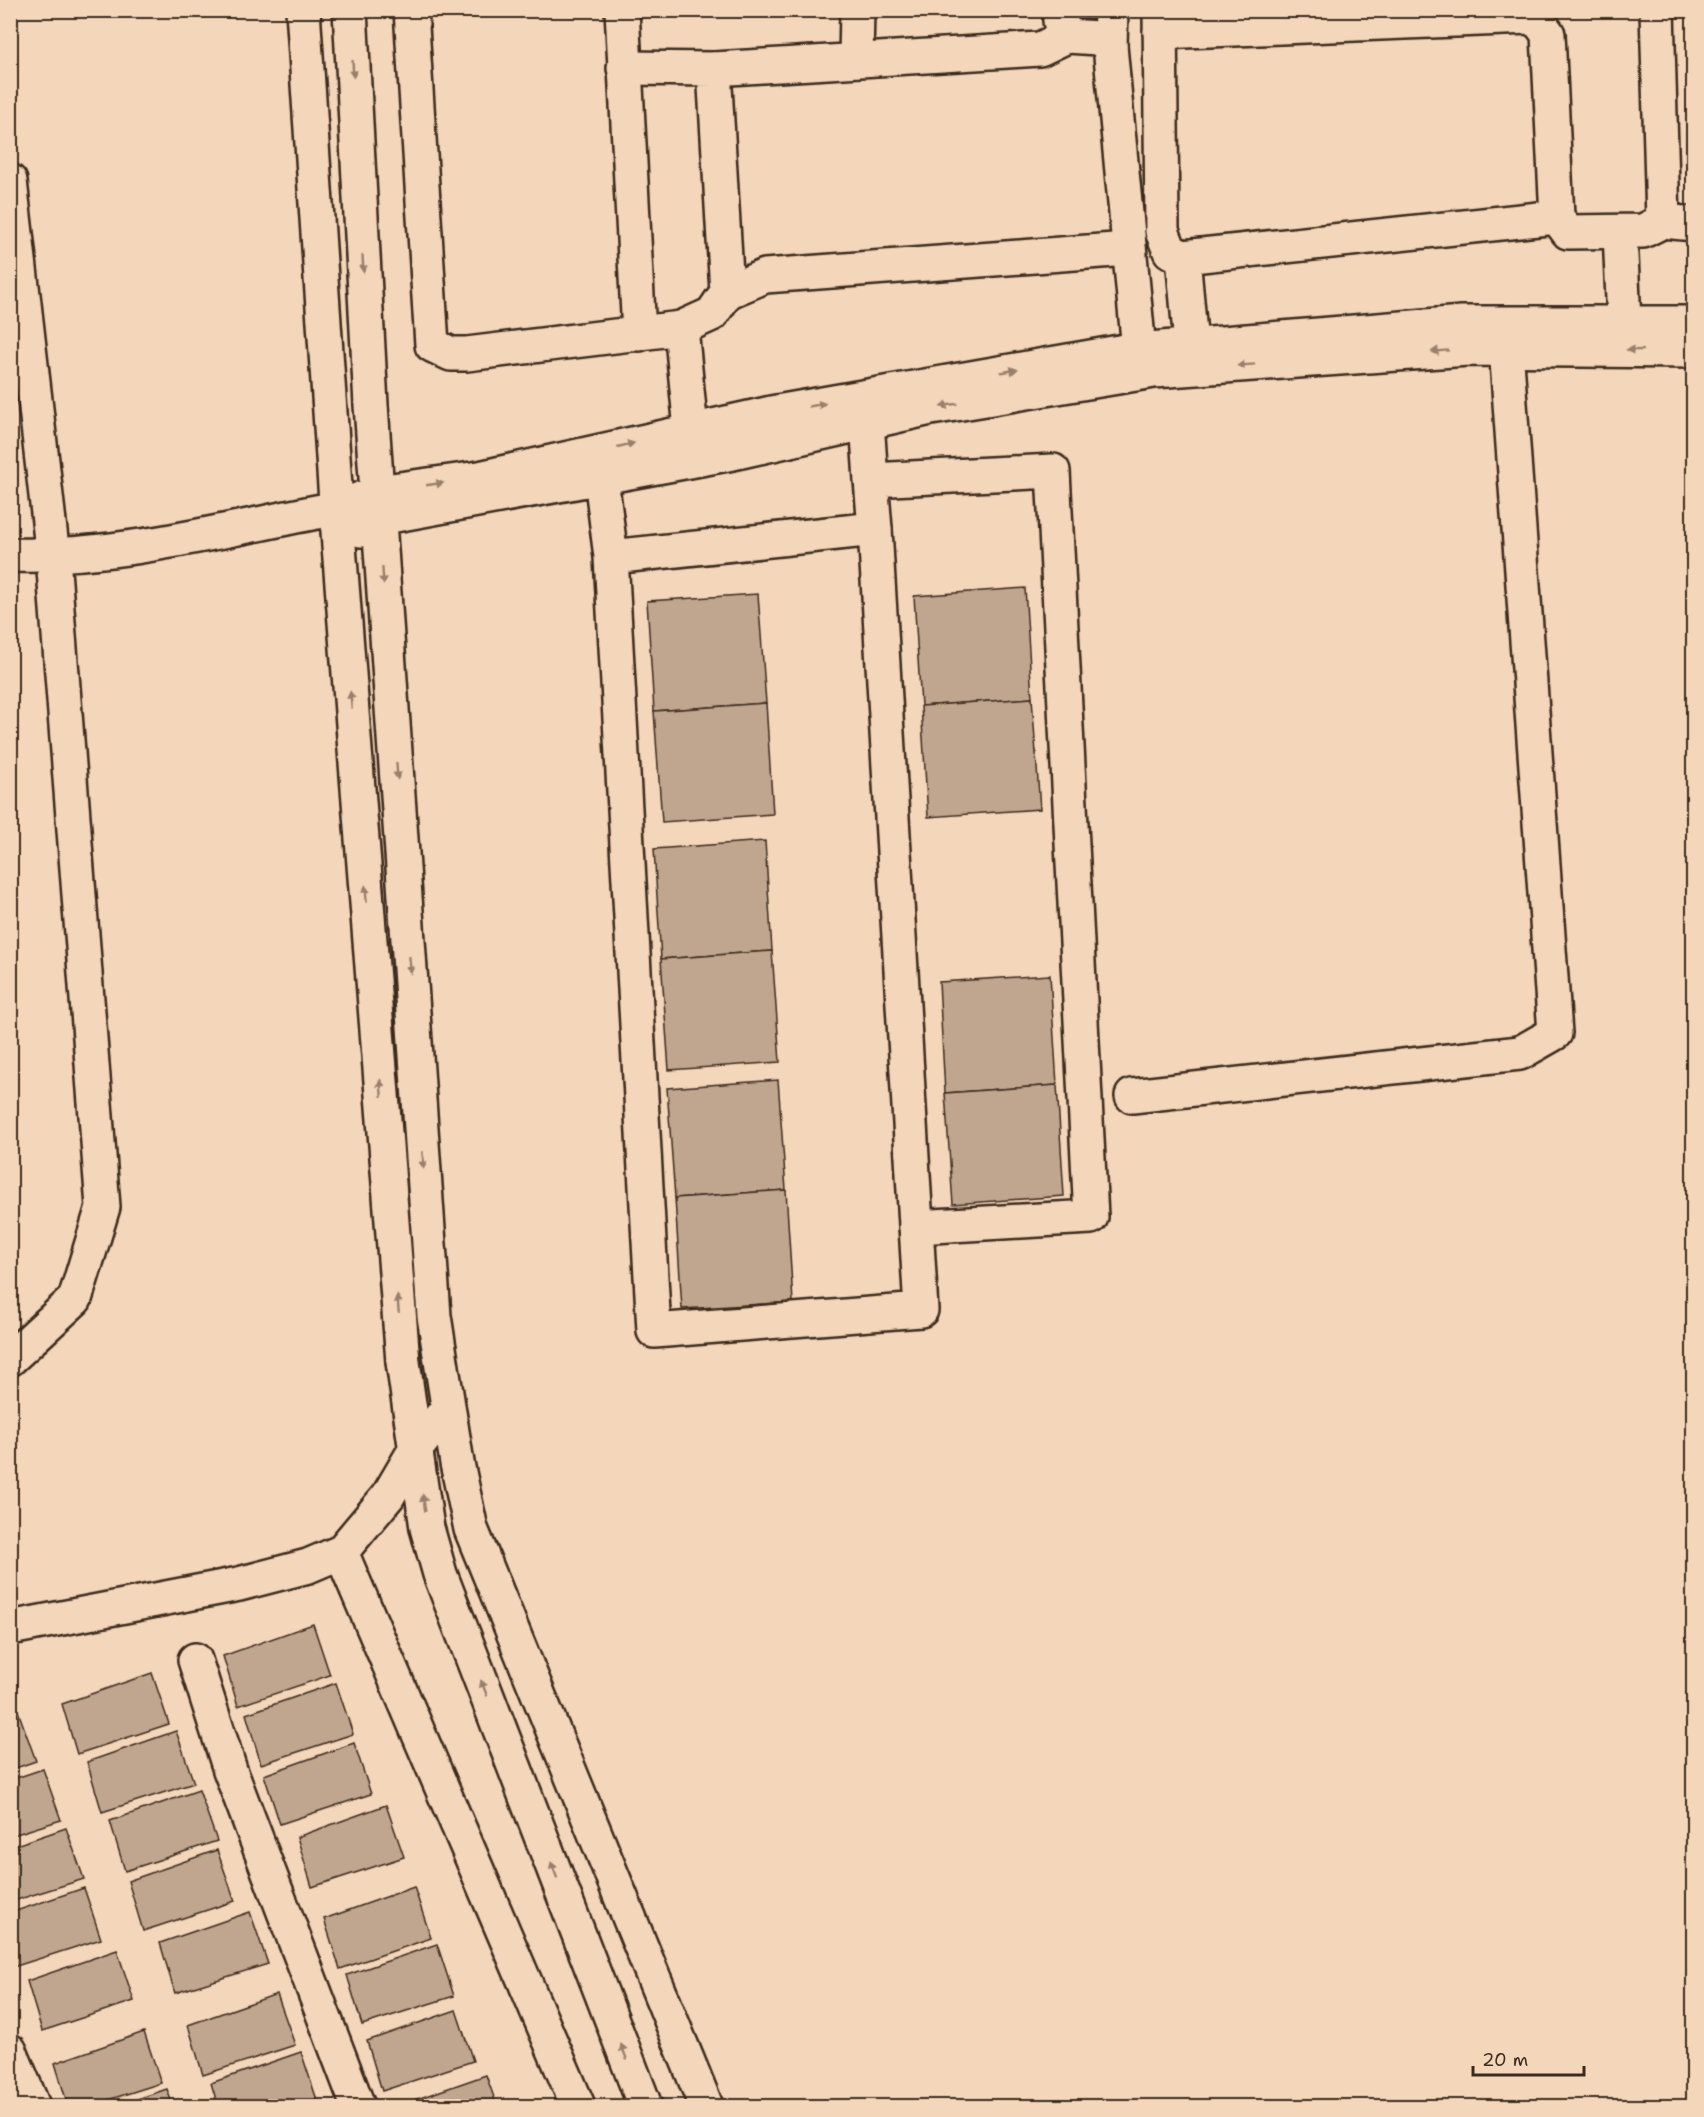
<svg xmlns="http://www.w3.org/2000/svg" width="1704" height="2117" viewBox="0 0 1704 2117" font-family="'Shantell Sans',sans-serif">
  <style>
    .building { fill: #c0a68f; stroke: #3b2a1e; stroke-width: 1.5 }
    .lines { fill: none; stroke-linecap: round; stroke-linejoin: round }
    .minor-casing { stroke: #3b2a1e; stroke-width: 38 }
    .tertiary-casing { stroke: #3b2a1e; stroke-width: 38 }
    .minor { stroke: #f4d6ba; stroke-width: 33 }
    .tertiary { stroke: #f4d6ba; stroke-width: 33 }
    .oneway { fill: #98806c }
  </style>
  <rect width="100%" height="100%" fill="#f4d6ba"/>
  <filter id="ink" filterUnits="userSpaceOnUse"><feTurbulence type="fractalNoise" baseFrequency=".0167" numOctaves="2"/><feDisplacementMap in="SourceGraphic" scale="12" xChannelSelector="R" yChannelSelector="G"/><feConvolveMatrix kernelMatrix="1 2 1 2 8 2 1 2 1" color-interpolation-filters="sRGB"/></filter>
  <g filter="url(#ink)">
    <g class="building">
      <polygon points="1025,588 1032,698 921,706 914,596"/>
      <polygon points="758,594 766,703 654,711 647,601"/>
      <polygon points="1032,698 1040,809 928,817 921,706"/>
      <polygon points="766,703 773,814 662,822 654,711"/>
      <polygon points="765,841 772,951 661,959 654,849"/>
      <polygon points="772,951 780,1062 669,1070 661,959"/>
      <polygon points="1050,975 1057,1085 945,1093 939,982"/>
      <polygon points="778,1080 786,1190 675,1198 667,1088"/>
      <polygon points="1057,1085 1064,1196 953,1204 945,1093"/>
      <polygon points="786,1190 793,1302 682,1309 675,1198"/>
      <polygon points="313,1624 330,1675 238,1706 223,1656"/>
      <polygon points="152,1673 169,1724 77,1754 62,1704"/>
      <polygon points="336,1683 353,1734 261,1764 246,1714"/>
      <polygon points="18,1711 36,1761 10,1770 10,1713"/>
      <polygon points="176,1731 194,1783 102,1812 87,1762"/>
      <polygon points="354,1743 371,1794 280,1824 264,1775"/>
      <polygon points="43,1769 61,1820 10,1836 10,1780"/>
      <polygon points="199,1790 217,1841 125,1871 110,1821"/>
      <polygon points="386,1805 404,1857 312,1887 297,1837"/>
      <polygon points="66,1828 84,1879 10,1902 10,1847"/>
      <polygon points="217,1850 235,1901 143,1931 128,1881"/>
      <polygon points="414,1887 431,1938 340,1969 324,1919"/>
      <polygon points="84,1888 101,1939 10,1968 10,1913"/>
      <polygon points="250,1912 268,1964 175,1993 160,1943"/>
      <polygon points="437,1944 454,1996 362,2025 347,1975"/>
      <polygon points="117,1950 134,2001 42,2031 27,1981"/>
      <polygon points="277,1994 295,2045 203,2075 188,2025"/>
      <polygon points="456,2010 473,2061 382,2091 367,2041"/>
      <polygon points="144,2032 161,2083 89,2106 68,2106 55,2063"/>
      <polygon points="301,2052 318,2103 307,2106 218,2106 211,2083"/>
      <polygon points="486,2075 497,2106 397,2106"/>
      <polygon points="167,2089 173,2106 117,2106"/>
    </g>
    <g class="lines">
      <g class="minor-casing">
        <g id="minor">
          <polyline points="411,10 432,345 451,354 467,354 681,328 712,314 727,292 765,276 1128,249"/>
          <polyline points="622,10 639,334"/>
          <polyline points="1060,10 1060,21 1067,36 1098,38 1110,46 1139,350"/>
          <polyline points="1160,10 1162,231 1170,251 1183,257 1191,345"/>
          <polyline points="1160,32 1530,17 1540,23 1548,34 1557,217 1568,232 1643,231 1663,221 1657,10"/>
          <polyline points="1110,46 1111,10"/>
          <polyline points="856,59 857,10"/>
          <polyline points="624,68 714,69 727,292"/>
          <polyline points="714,69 1040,49 1067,36"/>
          <polyline points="10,181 53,557 103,1207 75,1299 10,1359"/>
          <polyline points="1663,221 1694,224"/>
          <polyline points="1620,232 1624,323"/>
          <polyline points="1183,257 1557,217"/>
          <polyline points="681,328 691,430"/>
          <polyline points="867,421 871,480"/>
          <polyline points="601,478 611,557 654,1331 921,1310 875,529 611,557"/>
          <polyline points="875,529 871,480 1053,471 1091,1217 916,1227"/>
          <path d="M10 555C119 559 230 528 337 508"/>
          <polyline points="1132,1096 1520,1053 1555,1033 1506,347"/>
          <polyline points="341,1552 578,2106"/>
          <polyline points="10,1628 239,1584 308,1566 341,1552 388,1496 415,1450 448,1408"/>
          <polyline points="195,1660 230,1770 358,2106"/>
          <polyline points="10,2051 33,2106"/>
        </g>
      </g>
      <g class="tertiary-casing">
        <g id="tertiary">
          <polyline points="303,10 339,546 403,1362 427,1528 440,1574 645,2106"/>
          <polyline points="350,10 371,405 434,1316 457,1463 471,1529 706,2106"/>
          <polyline points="358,500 377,492 479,478 771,413 1125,351 1462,323 1694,323"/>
          <polyline points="361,530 379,518 733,453 931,408 1154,371 1468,349 1694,351"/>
        </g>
      </g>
      <use href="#minor" class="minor"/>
      <use href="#tertiary" class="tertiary"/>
    </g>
    <defs><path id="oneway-solid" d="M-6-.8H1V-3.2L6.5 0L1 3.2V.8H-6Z" transform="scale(1.5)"/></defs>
    <g class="oneway">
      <use href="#oneway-solid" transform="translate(353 69) rotate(87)"/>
      <use href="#oneway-solid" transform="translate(363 264) rotate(87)"/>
      <use href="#oneway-solid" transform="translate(1635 350) rotate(-179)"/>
      <use href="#oneway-solid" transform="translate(1440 351) rotate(176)"/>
      <use href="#oneway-solid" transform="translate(1246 365) rotate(176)"/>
      <use href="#oneway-solid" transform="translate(1009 371) rotate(-10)"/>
      <use href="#oneway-solid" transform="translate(817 405) rotate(-10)"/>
      <use href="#oneway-solid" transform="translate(949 405) rotate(171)"/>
      <use href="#oneway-solid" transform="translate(626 445) rotate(-13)"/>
      <use href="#oneway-solid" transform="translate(435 484) rotate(-8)"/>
      <use href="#oneway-solid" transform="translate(383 576) rotate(86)"/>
      <use href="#oneway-solid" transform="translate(351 700) rotate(-95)"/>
      <use href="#oneway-solid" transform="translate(397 771) rotate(86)"/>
      <use href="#oneway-solid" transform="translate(366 894) rotate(-95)"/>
      <use href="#oneway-solid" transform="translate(410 965) rotate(86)"/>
      <use href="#oneway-solid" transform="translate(381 1088) rotate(-95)"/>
      <use href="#oneway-solid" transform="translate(423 1160) rotate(86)"/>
      <use href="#oneway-solid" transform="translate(398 1304) rotate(-95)"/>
      <use href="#oneway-solid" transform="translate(424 1503) rotate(-99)"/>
      <use href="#oneway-solid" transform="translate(484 1688) rotate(-111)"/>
      <use href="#oneway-solid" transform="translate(554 1870) rotate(-111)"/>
      <use href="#oneway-solid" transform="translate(624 2052) rotate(-111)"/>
    </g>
  </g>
  <rect width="1704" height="2117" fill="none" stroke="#f4d6ba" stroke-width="36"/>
  <rect x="18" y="18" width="1668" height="2081" fill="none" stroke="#3b2a1e" stroke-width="2" filter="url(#ink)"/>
  <path d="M1473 2066v9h111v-9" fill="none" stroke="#3b2a1e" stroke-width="3"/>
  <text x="1482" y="2066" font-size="18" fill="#3b2a1e" stroke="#f4d6ba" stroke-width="4.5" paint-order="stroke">20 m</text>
</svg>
